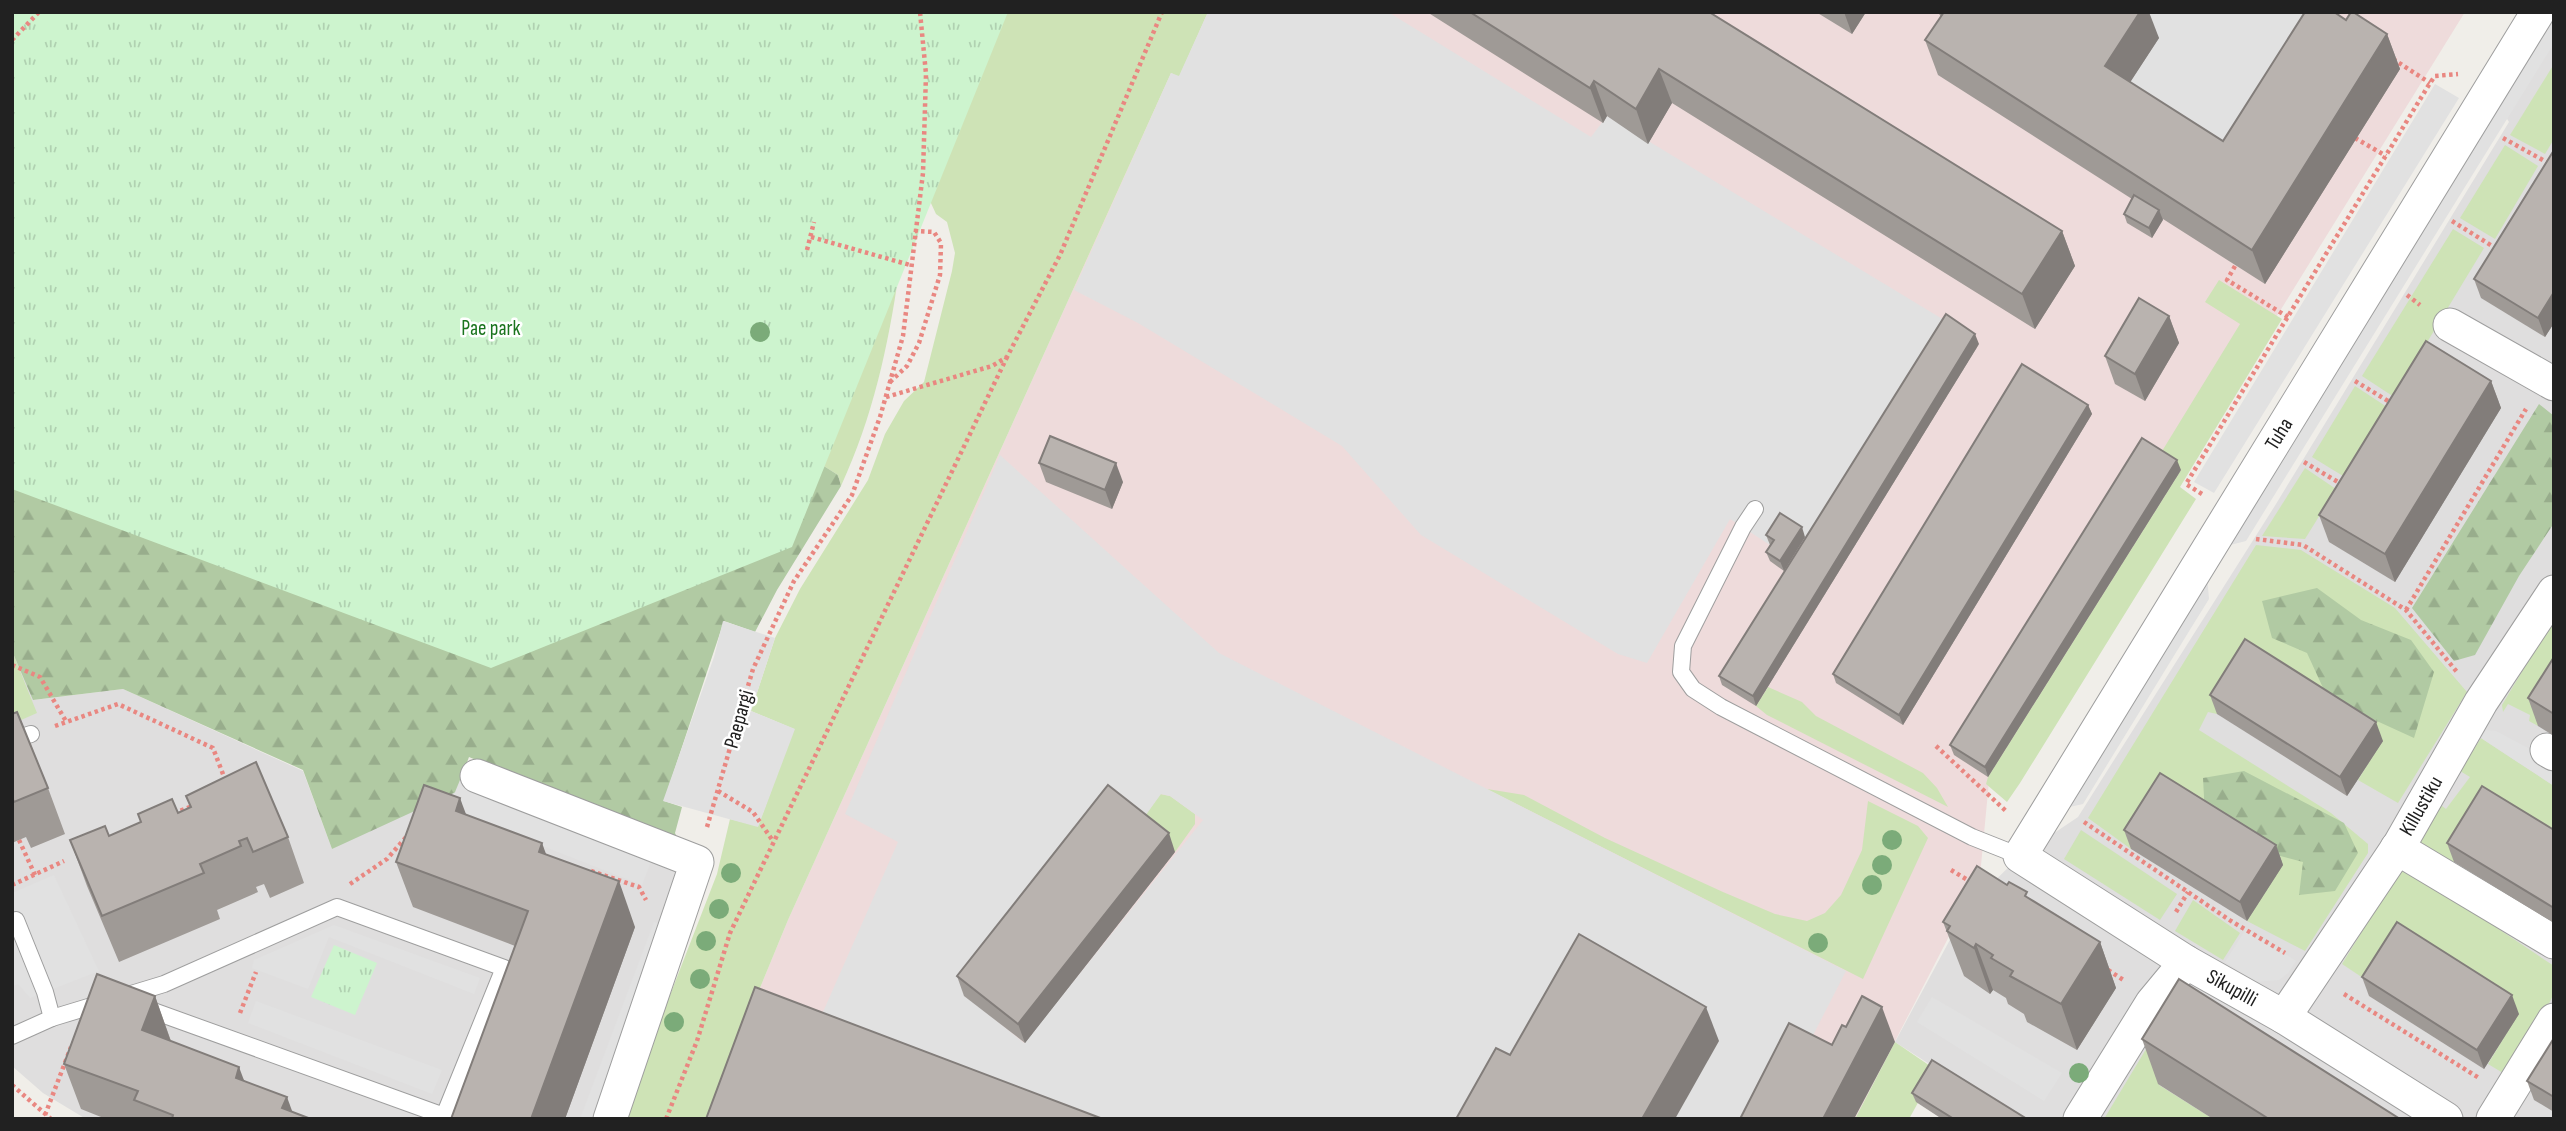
<svg xmlns="http://www.w3.org/2000/svg" width="2566" height="1131" viewBox="0 0 2566 1131" font-family="'Sofia Sans Condensed',sans-serif">
  <style>
    .residential { fill: #dfdede }
    .commercial { fill: #eedbdb }
    .grass { fill: #cee3b6 }
    .forest { fill: url(#forest-firs) }
    .park { fill: url(#park-tufts) }
    .parking { fill: #e1e1e1; fill-rule: evenodd }
    .lines { fill: none; stroke-linecap: round; stroke-linejoin: round }
    .lane-casing { stroke: #9e9e9e; stroke-width: 18 }
    .street-casing { stroke: #9e9e9e; stroke-width: 35 }
    .path { stroke: #e98781; stroke-width: 4.5; stroke-dasharray: 3.5 3.5; stroke-linecap: butt }
    .lane { stroke: #fff; stroke-width: 16 }
    .street { stroke: #fff; stroke-width: 33 }
    .tree { fill: #7bab79 }
    .wall { fill: #9f9a96 }
    .shaded-wall { fill: #827d7a }
    .building { fill: #b9b3af; stroke: #827d7a; stroke-width: 2 }
    .labels { text-anchor: middle; dominant-baseline: central; stroke-width: 5; stroke-linejoin: round; paint-order: stroke }
    .park-label { font-size: 21px; fill: #1b741e; stroke: #fff }
    .street-label { font-size: 21px; fill: #212121; stroke: #fff }
  </style>
  <defs>
    <pattern id="forest-firs" width="22" height="20" patternUnits="userSpaceOnUse" patternTransform="scale(1.75)"><rect width="22" height="20" fill="#b1caa3"/><path d="M5 1l3.5 6h-7zM16 11l3.5 6h-7z" fill="#98ad8c"/></pattern>
    <pattern id="park-tufts" width="24" height="20" patternUnits="userSpaceOnUse" patternTransform="scale(1.75)"><rect width="24" height="20" fill="#cdf4ce"/><path d="M3 7l-1-3M5 7V3M7 7l1-3M15 17l-1-3M17 17v-4M19 17l1-3" fill="none" stroke="#b0d1b1"/></pattern>
  </defs>
  <rect width="100%" height="100%" fill="#f0eee9"/>
  <g class="residential">
    <polygon points="2554,12 2554,1119 2015,1119 1895,1042 1967,908 2020,856 2078,817 2276,504 2509,122 2490,90"/>
    <polygon points="12,651 34,700 123,689 303,771 332,849 460,780 463,772 697,862 604,1119 86,1119 43,1093 12,1066"/>
  </g>
  <polygon class="commercial" points="1208,12 2465,12 1989,781 1980,876 1855,1119 706,1119 788,920 1171,73 1179,76"/>
  <g class="grass">
    <polygon points="929,12 1208,12 1179,77 1171,73 788,920 706,1119 622,1119 717,874 730,819 758,826 794,729 751,711 775,638 800,589 868,480 885,434 904,401 924,382 952,271 955,253 947,222 936,214 930,201"/>
    <polygon points="2554,64 2554,139 2545,154 2510,135"/>
    <polygon points="2505,145 2538,166 2495,239 2460,218"/>
    <polygon points="2453,229 2484,248 2394,397 2362,376"/>
    <path d="M899 272C888 347 873 417 841 486L838 475 775 435Z"/>
    <polygon points="2219,280 2282,319 2180,487 2196,499 2020,783 2007,802 1986,784 1988,777 2181,470 2159,456 2240,324 2205,302"/>
    <polygon points="2355,386 2387,407 2343,476 2312,457"/>
    <polygon points="2305,468 2336,489 2305,539 2262,536"/>
    <polygon points="2256,545 2301,550 2395,608 2467,692 2398,803 2358,780 2382,741 2251,659 2217,714 2208,712 2199,730 2331,813 2368,844 2368,853 2305,951 2247,921 2282,864 2167,792 2131,849 2088,818"/>
    <polygon points="2554,618 2554,701 2538,726 2529,721 2530,715 2508,704 2503,712 2502,705"/>
    <polygon points="12,651 37,713 12,724"/>
    <polygon points="1768,687 1802,702 1816,716 1923,773 1937,788 1948,807 1767,715 1756,706"/>
    <polygon points="2481,738 2554,786 2554,845 2454,862 2447,868 2421,850 2419,837 2438,803 2446,809 2470,777 2460,771"/>
    <polygon points="1487,789 1524,795 1605,838 1723,892 1775,914 1807,921 1825,913 1841,895 1862,850 1868,801 1918,826 1928,838 1863,979"/>
    <polygon points="1160,794 1170,796 1195,814 1195,824 1175,852 1140,823"/>
    <polygon points="2081,830 2177,894 2160,920 2064,859"/>
    <polygon points="2403,865 2554,966 2554,993 2513,1079 2488,1064 2518,1014 2375,986 2342,964"/>
    <polygon points="2193,900 2240,933 2223,960 2175,931"/>
    <polygon points="2169,1011 2159,1085 2213,1119 2104,1119"/>
    <polygon points="1895,1042 1936,1070 1909,1119 1855,1119"/>
  </g>
  <g class="forest">
    <polygon points="12,103 775,435 838,475 841,486 777,590 755,632 724,621 664,801 682,807 675,833 681,846 469,757 456,792 332,849 303,770 123,689 33,700 12,651"/>
    <polygon points="2539,404 2554,416 2554,523 2519,576 2475,655 2454,661 2412,608"/>
    <polygon points="2317,588 2361,620 2411,640 2434,672 2414,738 2368,717 2324,690 2307,653 2272,638 2262,601"/>
    <polygon points="2244,771 2344,823 2358,853 2335,891 2299,895 2303,862 2261,851 2205,816 2203,778"/>
  </g>
  <g class="park">
    <polygon points="12,12 1008,12 792,547 491,668 12,489"/>
    <polygon points="334,945 377,963 355,1015 311,997"/>
  </g>
  <g class="parking">
    <polygon points="1208,12 1388,12 1591,137 1607,116 1949,323 1812,542 1783,523 1770,545 1730,519 1647,663 1618,654 1421,535 1342,446 1138,323 1074,290 1171,73 1179,76"/>
    <polygon points="2118,12 2339,12 2236,176 2118,101"/>
    <polygon points="2554,16 2554,43 2246,541 2230,545"/>
    <polygon points="2435,84 2459,98 2214,493 2194,482"/>
    <path d="M1000 455 1219 653 1846 971 1770 1119H999L808 1046 898 842 845 814ZM1161 794 1170 796 1203 820 1024 1043 965 995 1140 823Z"/>
    <polygon points="2207,576 2209,599 2191,628 2083,804 2065,808"/>
    <polygon points="723,621 775,638 751,711 795,729 758,827 663,801 714,657"/>
    <polygon points="2486,730 2496,731 2554,762 2554,786 2481,738"/>
    <polygon points="460,780 653,856 642,885 448,809"/>
    <polygon points="54,875 99,971 30,998 18,984 12,986 12,893"/>
    <polygon points="654,922 669,928 599,1119 580,1119"/>
    <polygon points="334,925 480,978 474,994 329,937 308,989 252,968 254,960"/>
    <polygon points="2246,929 2296,961 2288,973 2279,980 2256,982 2225,962"/>
    <polygon points="1932,997 2062,1073 2044,1101 1917,1022"/>
    <polygon points="256,1001 442,1070 432,1094 248,1023"/>
  </g>
  <g class="lines">
    <g class="lane-casing">
      <g id="lane">
        <polyline points="1755,509 1743,527 1683,646 1681,672 1693,689 1721,707 1972,837 2020,856"/>
        <polyline points="12,740 31,734"/>
        <polyline points="16,920 45,992 52,1018"/>
        <polyline points="12,1036 52,1018 164,984 337,907 504,968 444,1116 145,1008"/>
      </g>
    </g>
    <g class="street-casing">
      <g id="street">
        <polyline points="2450,325 2554,384"/>
        <polyline points="2547,750 2554,754"/>
        <polyline points="477,776 697,862 610,1119"/>
        <polyline points="2397,848 2554,942"/>
        <polyline points="2284,1017 2400,844 2481,702 2554,592"/>
        <polyline points="2080,1119 2152,1003 2186,962"/>
        <polyline points="2446,1119 2284,1017 2186,962 2020,856 2538,12"/>
        <polyline points="2493,1119 2554,1020"/>
      </g>
    </g>
    <g class="path">
      <polyline points="12,40 39,12"/>
      <polyline points="2393,59 2430,83"/>
      <polyline points="2355,138 2386,156"/>
      <polyline points="2503,138 2550,164"/>
      <polyline points="2452,221 2497,249"/>
      <polyline points="811,237 910,265"/>
      <polyline points="807,250 814,222"/>
      <polyline points="2235,266 2227,280 2288,317"/>
      <polyline points="2407,295 2420,305"/>
      <polyline points="2355,381 2393,404"/>
      <polyline points="890,382 907,366 919,343 940,275 941,243 934,232 915,231"/>
      <polyline points="886,397 992,366 1007,357 1060,255 1162,12"/>
      <polyline points="2304,462 2343,485"/>
      <polyline points="2202,494 2186,484 2430,83 2435,76 2458,74"/>
      <polyline points="2256,539 2303,545 2406,610 2457,672"/>
      <polyline points="2406,610 2526,409"/>
      <polyline points="12,665 40,677 67,723"/>
      <polyline points="55,726 118,704 213,748 226,782"/>
      <polyline points="1936,746 2007,812"/>
      <polyline points="718,791 753,812 773,841"/>
      <polyline points="174,813 195,805"/>
      <polyline points="2084,822 2231,921 2285,953"/>
      <polyline points="707,827 753,669 794,581 852,495 880,417 903,336 923,173 926,74 920,12"/>
      <polyline points="19,840 35,875"/>
      <polyline points="1951,870 1971,882"/>
      <polyline points="591,871 639,887 646,900"/>
      <polyline points="350,884 387,859 407,836"/>
      <polyline points="12,885 64,861"/>
      <polyline points="2176,912 2188,892"/>
      <polyline points="2108,970 2125,981"/>
      <polyline points="2344,994 2479,1078"/>
      <polyline points="240,1013 256,972"/>
      <polyline points="12,1085 51,1119"/>
      <polyline points="45,1115 71,1047"/>
      <polyline points="666,1119 697,1041 730,933 1007,357"/>
    </g>
    <use href="#lane" class="lane"/>
    <use href="#street" class="street"/>
  </g>
  <g class="tree">
    <circle cx="760" cy="332" r="10"/>
    <circle cx="1892" cy="840" r="10"/>
    <circle cx="1882" cy="865" r="10"/>
    <circle cx="731" cy="873" r="10"/>
    <circle cx="1872" cy="885" r="10"/>
    <circle cx="719" cy="909" r="10"/>
    <circle cx="706" cy="941" r="10"/>
    <circle cx="1818" cy="943" r="10"/>
    <circle cx="700" cy="979" r="10"/>
    <circle cx="674" cy="1022" r="10"/>
    <circle cx="2079" cy="1073" r="10"/>
  </g>
  <g class="wall">
    <polygon points="1427,12 1709,12 2062,231 2075,266 2035,329 1672,103 1648,144 1607,116 1603,123"/>
    <polygon points="1816,12 1866,12 1852,34"/>
    <polygon points="1938,12 2140,12 2159,38 2130,82 2223,141 2346,20 2387,34 2400,69 2265,284 2163,219 2152,238 2127,223 2124,214 2132,199 1938,75 1925,40 1941,17"/>
    <polygon points="2554,150 2554,323 2545,337 2481,298 2474,279"/>
    <polygon points="2169,316 2179,343 2145,401 2115,384 2105,356"/>
    <polygon points="1979,344 1756,706 1722,685 1719,676"/>
    <polygon points="2491,381 2501,408 2395,582 2329,542 2319,515"/>
    <polygon points="2088,405 2092,414 1903,725 1836,683 1833,674"/>
    <polygon points="1039,463 1123,482 1112,509 1046,482"/>
    <polygon points="2181,470 1988,777 1954,755 1950,745"/>
    <polygon points="1766,535 1805,537 1784,571 1770,561 1766,552 1770,545"/>
    <polygon points="2554,657 2554,736 2538,726 2528,698"/>
    <polygon points="2210,695 2383,741 2347,796 2217,714"/>
    <polygon points="12,714 48,788 65,834 31,848 26,837 12,843"/>
    <polygon points="178,813 288,837 304,883 270,898 264,884 256,887 258,892 217,910 220,919 119,962 87,886 70,840 109,836"/>
    <polygon points="467,815 546,854 635,927 565,1119 451,1119 515,946 413,907 396,862"/>
    <polygon points="2124,830 2276,845 2283,865 2247,921 2131,849"/>
    <polygon points="2554,830 2554,923 2454,862 2447,843"/>
    <polygon points="1175,852 1025,1043 964,996 957,976"/>
    <polygon points="2029,899 2100,942 2116,988 2077,1050 2027,1022 2024,1014 2008,1004 2006,998 1993,990 1990,994 1964,976 1943,922"/>
    <polygon points="2362,977 2519,1014 2484,1069 2369,996"/>
    <polygon points="155,996 171,1041 245,1081 292,1112 311,1119 106,1119 81,1109 64,1064"/>
    <polygon points="2554,1038 2554,1112 2534,1100 2527,1081"/>
    <polygon points="2142,1039 2400,1119 2213,1119 2158,1084"/>
    <polygon points="1912,1093 2027,1119 1942,1119 1916,1102"/>
  </g>
  <g class="shaded-wall">
    <polygon points="1844,12 1866,12 1852,34"/>
    <polygon points="2140,12 2149,12 2159,38 2118,101 2105,66"/>
    <polygon points="2387,34 2400,69 2265,284 2252,250"/>
    <polygon points="1659,69 1672,103 1648,144 1636,109"/>
    <polygon points="1594,81 1607,116 1603,123 1590,88"/>
    <polygon points="2159,210 2163,220 2152,238 2149,228"/>
    <polygon points="2062,231 2075,266 2035,329 2022,294"/>
    <polygon points="2554,292 2554,323 2545,337 2538,318"/>
    <polygon points="2169,316 2179,343 2145,401 2135,374"/>
    <polygon points="1975,334 1979,344 1756,706 1753,696"/>
    <polygon points="2491,381 2501,408 2395,582 2385,554"/>
    <polygon points="2088,405 2092,414 1903,725 1899,715"/>
    <polygon points="2177,460 2181,470 1988,777 1985,767"/>
    <polygon points="1116,463 1123,482 1112,509 1105,490"/>
    <polygon points="1802,527 1805,537 1784,571 1780,561"/>
    <polygon points="2376,722 2383,741 2347,796 2340,777"/>
    <polygon points="460,798 477,844 456,811"/>
    <polygon points="1169,833 1175,852 1025,1043 1018,1024"/>
    <polygon points="542,843 559,889 539,852"/>
    <polygon points="2276,845 2283,865 2247,921 2240,902"/>
    <polygon points="619,881 635,927 565,1119 531,1119"/>
    <polygon points="2100,942 2116,988 2077,1050 2061,1004"/>
    <polygon points="1976,944 1993,990 1990,994 1974,948"/>
    <polygon points="2512,995 2519,1014 2484,1069 2477,1050"/>
    <polygon points="155,996 171,1042 142,1030"/>
    <polygon points="1706,1007 1719,1041 1675,1119 1642,1119"/>
    <polygon points="1882,1007 1895,1042 1854,1119 1823,1119"/>
    <polygon points="239,1067 256,1112 236,1078"/>
    <polygon points="287,1097 295,1119 282,1108"/>
  </g>
  <g class="building">
    <polygon points="1470,12 1709,12 2062,231 2022,294 1659,69 1636,109 1594,81 1590,88"/>
    <polygon points="1944,12 2140,12 2105,66 2223,141 2305,12 2334,12 2346,20 2351,12 2353,12 2387,34 2252,250 1925,40"/>
    <polygon points="2554,150 2554,292 2538,318 2474,279"/>
    <polygon points="2134,195 2159,210 2149,228 2124,214"/>
    <polygon points="2139,298 2169,316 2135,374 2105,356"/>
    <polygon points="1946,314 1975,334 1753,696 1719,676"/>
    <polygon points="2426,341 2491,381 2385,554 2319,515"/>
    <polygon points="2022,364 2088,405 1899,715 1833,674"/>
    <polygon points="1050,436 1116,463 1105,490 1039,463"/>
    <polygon points="2142,438 2177,460 1985,767 1950,745"/>
    <polygon points="1780,513 1802,527 1780,561 1766,552 1774,540 1766,535"/>
    <polygon points="2245,639 2376,722 2340,777 2210,695"/>
    <polygon points="2554,657 2554,714 2528,698"/>
    <polygon points="17,712 48,788 14,802 12,797 12,714"/>
    <polygon points="256,762 288,837 253,852 247,838 239,841 241,846 200,864 204,873 102,916 70,840 105,826 109,836 141,822 138,814 172,799 178,813 191,807 186,796"/>
    <polygon points="2160,773 2276,845 2240,902 2124,830"/>
    <polygon points="424,785 460,798 456,811 542,843 539,852 619,881 531,1119 451,1119 528,911 396,862"/>
    <polygon points="1108,785 1169,833 1018,1024 957,976"/>
    <polygon points="2482,786 2554,830 2554,908 2447,843"/>
    <polygon points="1977,866 2007,885 2009,882 2027,892 2025,896 2100,942 2061,1004 2010,976 2013,971 1991,958 1993,955 1976,944 1974,948 1947,931 1950,926 1943,922"/>
    <polygon points="2397,922 2512,995 2477,1050 2362,977"/>
    <polygon points="1579,934 1706,1007 1642,1119 1456,1119 1496,1048 1510,1055"/>
    <polygon points="97,974 155,996 142,1030 239,1067 236,1078 287,1097 282,1108 311,1119 172,1119 173,1115 134,1100 138,1091 64,1064"/>
    <polygon points="2179,979 2400,1119 2269,1119 2142,1039"/>
    <polygon points="755,987 1103,1119 706,1119"/>
    <polygon points="1862,996 1882,1007 1823,1119 1740,1119 1789,1023 1832,1045 1842,1025 1846,1027"/>
    <polygon points="2554,1038 2554,1097 2527,1081"/>
    <polygon points="1932,1060 2027,1119 1954,1119 1912,1093"/>
  </g>
  <g class="labels">
    <g class="park-label">
      <text x="491" y="328">Pae park</text>
    </g>
    <g class="street-label">
      <text transform="translate(2279 434) rotate(-58)">Tuha</text>
      <text transform="translate(739 719) rotate(-74)">Paepargi</text>
      <text transform="translate(2421 806) rotate(-60)">Killustiku</text>
      <text transform="translate(2232 988) rotate(29)">Sikupilli</text>
    </g>
  </g>
  <rect width="2566" height="1131" fill="none" stroke="#212121" stroke-width="28"/>
</svg>
